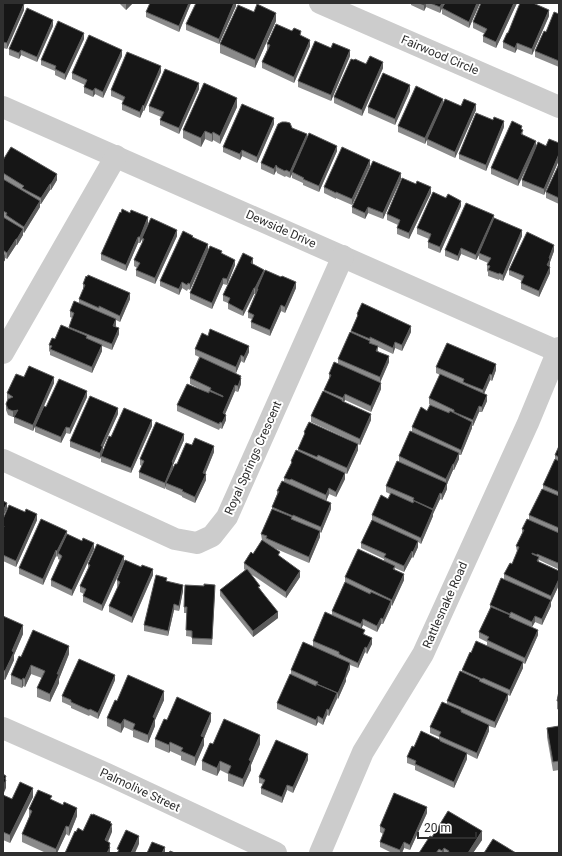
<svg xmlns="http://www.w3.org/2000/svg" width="562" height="856" viewBox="0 0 562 856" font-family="Roboto,sans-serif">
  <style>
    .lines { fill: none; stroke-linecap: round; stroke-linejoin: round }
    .minor { stroke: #ccc; stroke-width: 22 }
    .wall { fill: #8a8a8a }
    .shaded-wall { fill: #5c5c5c }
    .building { fill: #161616; stroke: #5c5c5c }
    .labels { text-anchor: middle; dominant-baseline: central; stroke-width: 4; stroke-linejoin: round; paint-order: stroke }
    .street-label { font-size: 12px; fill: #2f2f2f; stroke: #fff }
  </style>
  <rect width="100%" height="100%" fill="#fff"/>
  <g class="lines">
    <g class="minor">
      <polyline points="320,3 559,107"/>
      <polyline points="3,107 559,352"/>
      <polyline points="3,353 116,156"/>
      <polyline points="3,460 175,539 197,543 212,536 227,517 343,256"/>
      <polyline points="3,728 107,774 276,853"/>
      <polyline points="320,853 363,752 423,654 528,423 559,348"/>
    </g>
  </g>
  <g class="wall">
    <polygon points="3,3 24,10 7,49 3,48"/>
    <polygon points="119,3 133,3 126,10"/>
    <polygon points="191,3 179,32 146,17 146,12"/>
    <polygon points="236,3 236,6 219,44 186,30 186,24"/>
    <polygon points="411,3 444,3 440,13 426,7 424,11 411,5"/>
    <polygon points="480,3 469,28 442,14 442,8"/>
    <polygon points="517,3 496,48 483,42 483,36 485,34 473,28 473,22"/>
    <polygon points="559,14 559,67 535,57 535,51 546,32"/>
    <polygon points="549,16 532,55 517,49 515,53 503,48 503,42 508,33"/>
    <polygon points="276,21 255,68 220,53 220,44"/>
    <polygon points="53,26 37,62 21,55 19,59 9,55 9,49"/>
    <polygon points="301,36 310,46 294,83 262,68 262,62 267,50 267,44"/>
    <polygon points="84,39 65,80 55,75 55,71 41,65 41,60"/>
    <polygon points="122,56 103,98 95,94 93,97 84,93 84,87 85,85 72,79 72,73"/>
    <polygon points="350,56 331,101 298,87 298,81"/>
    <polygon points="354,60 366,64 383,68 362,116 334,103 334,97"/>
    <polygon points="161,72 144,111 143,111 140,118 122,110 122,104 123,101 111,96 111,90"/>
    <polygon points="199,89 179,134 160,125 160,120 161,117 149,112 149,106"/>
    <polygon points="410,91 395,125 368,113 368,107"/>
    <polygon points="443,103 461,106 476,110 455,158 427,145 427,139 429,135 425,144 398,132 398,126"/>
    <polygon points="237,107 220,144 213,140 212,142 205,139 201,147 183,138 183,130"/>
    <polygon points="274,124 257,163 242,156 240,160 223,152 223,147"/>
    <polygon points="504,127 486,171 459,159 459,154"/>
    <polygon points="292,128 307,138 337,151 319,192 303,185 303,183 292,178 292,174 290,178 286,176 285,177 277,173 277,172 276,171 274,175 261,169 261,163"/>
    <polygon points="522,129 523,135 536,146 546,146 559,143 559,160 544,195 522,186 522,180 528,165 518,186 491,174 491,168"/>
    <polygon points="3,160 57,180 51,190 50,190 41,204 40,204 40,207 24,233 23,232 23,235 17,245 16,245 7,259 5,258 5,260 3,263"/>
    <polygon points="559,164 559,204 546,198 546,192"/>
    <polygon points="370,166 352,205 336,198 336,199 324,193 324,187"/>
    <polygon points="401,179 383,219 368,213 365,219 352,213 352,207"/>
    <polygon points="431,193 409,239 397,234 397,228 398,225 387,220 387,214"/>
    <polygon points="461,206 440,253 428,248 428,242 429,239 417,234 417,228"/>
    <polygon points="494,218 522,236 503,281 499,279 499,280 488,276 488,272 487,271 487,265 488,263 479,259 479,255 476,260 461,254 458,261 445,256 445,250"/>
    <polygon points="148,223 177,236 155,284 136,276 136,270 137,268 134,266 134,260 142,243 142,239 140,243 138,243 126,271 101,260 101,254"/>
    <polygon points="193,237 208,250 190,290 188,289 187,291 182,288 179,295 160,286 160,281"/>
    <polygon points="554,251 550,262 549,266 550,273 539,297 521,289 521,283 522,281 509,275 509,270"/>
    <polygon points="222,254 235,265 227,285 223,284 212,309 190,299 190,293"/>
    <polygon points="253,264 264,272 296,288 285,313 281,311 270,336 251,328 251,322 252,319 248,318 248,312 255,294 254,294 243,316 228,309 228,303 223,301 223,295"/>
    <polygon points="83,284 130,299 120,322 116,320 116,327 119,334 112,350 102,346 102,351 92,373 50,355 50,352 49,351 49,345 69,328 69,327 72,318 70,317 70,311 79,303 79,299 83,290"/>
    <polygon points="357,314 411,332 402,351 395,348 393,354 378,347 378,351 389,362 380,382 381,389 371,412 345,400 344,402 371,420 360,445 358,444 358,450 347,474 345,473 345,479 336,497 329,494 326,501 331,509 321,533 320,532 320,537 309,563 274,548 280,557 300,577 286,598 251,574 278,618 253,637 220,596 220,590 245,570 244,569 244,563 253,554 262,540 261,534 272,509 272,507 277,494 277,491 284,482 284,478 291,464 291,461 298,451 298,449 304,436 304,432 352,441 311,422 311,416 324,391 324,390 329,379 329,374 338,364 338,359 351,333 351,331 357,317"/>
    <polygon points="195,349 249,352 244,363 241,361 236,373 241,378 241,384 238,392 235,391 225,414 226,420 222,429 220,428 219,430 177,411 177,405 206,392 190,384 190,378 199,357 195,355"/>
    <polygon points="436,367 496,370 492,381 490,380 484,394 487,401 482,412 479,412 473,426 472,426 472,428 461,455 459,455 459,459 454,470 453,470 447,484 447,489 442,500 440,499 433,514 433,516 421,544 418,542 418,547 413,558 412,557 404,572 395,568 395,570 404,580 392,606 391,605 391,607 383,624 381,624 377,632 363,625 361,628 365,635 372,644 367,654 365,652 358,668 350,665 350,669 346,678 346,681 338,699 337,698 329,716 327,715 323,725 318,722 316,726 277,709 277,703 291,675 291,670 313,646 313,641 332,615 332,611 345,582 345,577 384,561 384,559 361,548 361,543 372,520 372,515 388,499 390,494 386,492 386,486 399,462 399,456 412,432 412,427 427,411 430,405 429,404 429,398 440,375 436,373"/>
    <polygon points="24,377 54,383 33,431 14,423 14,417 13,417 8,415 6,410 6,404 8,400 7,399 7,393"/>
    <polygon points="87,397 70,434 66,433 61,443 35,432 35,426 46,407"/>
    <polygon points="118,414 103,447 103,452 111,437 152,426 131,473 101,462 101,456 100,459 70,447 70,441"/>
    <polygon points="184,440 173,465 173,467 177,464 192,445 214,452 205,474 206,480 195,503 182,497 182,496 166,489 166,485 165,489 139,478 139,472 142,466 140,465 140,459"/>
    <polygon points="559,446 559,567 558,569 539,560 539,562 559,571 559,585 551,602 551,601 551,606 542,625 535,622 532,627 538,635 525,664 523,663 523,668 510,696 508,695 508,700 495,728 489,726 489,731 477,759 467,754 467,759 454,788 415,770 415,766 407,763 407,757 414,747 439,740 439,737 430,733 430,727 447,704 447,701 471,653 487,646 487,642 479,638 479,632 490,608 490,605 504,580 504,574 512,564 517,552 516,546 522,533 522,529 529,520 529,515 543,489 543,485 555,460 555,455"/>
    <polygon points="25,512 37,520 16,567 3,561 3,519"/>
    <polygon points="67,534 94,549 72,596 51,586 51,580 60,560 58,559 58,556 57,557 56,556 43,585 19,574 19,568"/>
    <polygon points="124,562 102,611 83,602 83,596 84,594 80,592 80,586 88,568 88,564"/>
    <polygon points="153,575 132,623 109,612 109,606 118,587 117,586 117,580"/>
    <polygon points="167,581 183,591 179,611 174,610 168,636 144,631 144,625"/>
    <polygon points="215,591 212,645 192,644 192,637 186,636 187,613 184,613 184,607"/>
    <polygon points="3,616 23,634 14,655 14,660 5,680 3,679"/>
    <polygon points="69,654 59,679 59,683 50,702 37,697 37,688 42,678 31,674 25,687 23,686 22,688 11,684 11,675 21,657"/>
    <polygon points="115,680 98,719 90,715 89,716 71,708 71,706 62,702 62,696"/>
    <polygon points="559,691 559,710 557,709 557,701"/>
    <polygon points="164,700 155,720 155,726 148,743 133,737 133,731 124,727 121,733 107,726 107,718 117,701"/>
    <polygon points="167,720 211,721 204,738 204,745 195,766 181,760 181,756 170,751 169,753 155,747 155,739"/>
    <polygon points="559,726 559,770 553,771 547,737 547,728"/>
    <polygon points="213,744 260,744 251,765 251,770 243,787 228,781 228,774 220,770 217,776 202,770 202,761"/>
    <polygon points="308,760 293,793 287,790 282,803 261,794 261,788 263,784 259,783 259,777"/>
    <polygon points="3,795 12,799 33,797 10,843 3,840"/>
    <polygon points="52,800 77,816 69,836 66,834 57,853 46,853 22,842 22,834 29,817 29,809"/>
    <polygon points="427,813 410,850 404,848 402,853 392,853 380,847 380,842 383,834 380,832 380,826"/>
    <polygon points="432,837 482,840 473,853 419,853"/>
  </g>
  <g class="shaded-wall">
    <polygon points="127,3 133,3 126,10 126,4"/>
    <polygon points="189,3 191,3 179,32 179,26"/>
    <polygon points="234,3 236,3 236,6 219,44 219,39"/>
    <polygon points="425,3 426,3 426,7 424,11 424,5"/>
    <polygon points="442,3 444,3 444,4 440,13 440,7"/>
    <polygon points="477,3 480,3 469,28 469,22"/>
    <polygon points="514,3 517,3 496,48 496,42"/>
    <polygon points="24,4 24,10 7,49 7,43"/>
    <polygon points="549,10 549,16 532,55 532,49"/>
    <polygon points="276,13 276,21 255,68 255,60"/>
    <polygon points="53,20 53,26 37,62 37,57"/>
    <polygon points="84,33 84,39 65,80 65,74"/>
    <polygon points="310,40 310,46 294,83 294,77"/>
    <polygon points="517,43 517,49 515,53 515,48"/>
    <polygon points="21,50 21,55 19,59 19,53"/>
    <polygon points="122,50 122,56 103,98 103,92"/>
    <polygon points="350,50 350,56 331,101 331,95"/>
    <polygon points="383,62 383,68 362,116 362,110"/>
    <polygon points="161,66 161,72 144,111 144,106"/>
    <polygon points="199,83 199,89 179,134 179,128"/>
    <polygon points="410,85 410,91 395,125 395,119"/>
    <polygon points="95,88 95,94 93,97 93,91"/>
    <polygon points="237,98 237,107 220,144 220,136"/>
    <polygon points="443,99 443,105 425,144 425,138"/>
    <polygon points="476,104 476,110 455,158 455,152"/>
    <polygon points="143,105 143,111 140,118 140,112"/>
    <polygon points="274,118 274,124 257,163 257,157"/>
    <polygon points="504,121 504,127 486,171 486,165"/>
    <polygon points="205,131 205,139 201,147 201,138"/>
    <polygon points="213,132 213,140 212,142 212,134"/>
    <polygon points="307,134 307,140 292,172 292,174 290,178 290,172"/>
    <polygon points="536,141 536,147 518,186 518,180"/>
    <polygon points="337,146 337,151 319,192 319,186"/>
    <polygon points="242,150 242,156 240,160 240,154"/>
    <polygon points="559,154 559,160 544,195 544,189"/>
    <polygon points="370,160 370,166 352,205 352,199"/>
    <polygon points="276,165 276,171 274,175 274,169"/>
    <polygon points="401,173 401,179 383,219 383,213"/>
    <polygon points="57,174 57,180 51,190 51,184"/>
    <polygon points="50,184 50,190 41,204 41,198"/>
    <polygon points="431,187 431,193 409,239 409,233"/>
    <polygon points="40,201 40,207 24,233 24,227"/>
    <polygon points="461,201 461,206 440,253 440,247"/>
    <polygon points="368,207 368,213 365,219 365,213"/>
    <polygon points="494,215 494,221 479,253 479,255 476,260 476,255"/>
    <polygon points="148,217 148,223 142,238 142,239 140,243 140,237"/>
    <polygon points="23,229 23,235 17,245 17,239"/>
    <polygon points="177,230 177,236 155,284 155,278"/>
    <polygon points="522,230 522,236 503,281 503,275"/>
    <polygon points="138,237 138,243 126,271 126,265"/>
    <polygon points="16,239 16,245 7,259 7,253"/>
    <polygon points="208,244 208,250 190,290 190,284"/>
    <polygon points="554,245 554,251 550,262 550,265 547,271 547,265 549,258"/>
    <polygon points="461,248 461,254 458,261 458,256"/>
    <polygon points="5,254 5,260 3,263 3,257"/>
    <polygon points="253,258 253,264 251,269 251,263"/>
    <polygon points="235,260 235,265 227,285 227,279"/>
    <polygon points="550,267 550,273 539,297 539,291"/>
    <polygon points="264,270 264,276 257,289 257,292 255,294 255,288"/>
    <polygon points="223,278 223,284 212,309 212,303"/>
    <polygon points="182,282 182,288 179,295 179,289"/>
    <polygon points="296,282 296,288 285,313 285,307"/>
    <polygon points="254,288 254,294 243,316 243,311"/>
    <polygon points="130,293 130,299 120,322 120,316"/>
    <polygon points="281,305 281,311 270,336 270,330"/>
    <polygon points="116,319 116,325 113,332 113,326"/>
    <polygon points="411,326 411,332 402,351 402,345"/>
    <polygon points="119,328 119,334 112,350 112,344"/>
    <polygon points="395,342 395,348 393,354 393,348"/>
    <polygon points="102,345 102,351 92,373 92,367"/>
    <polygon points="249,346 249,352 244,363 244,357"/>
    <polygon points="241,355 241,361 236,373 236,367"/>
    <polygon points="389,356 389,362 380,383 380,377"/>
    <polygon points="496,364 496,370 492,381 492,375"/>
    <polygon points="490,374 490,380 483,396 483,390"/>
    <polygon points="241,376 241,384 238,392 238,386"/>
    <polygon points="54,377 54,383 33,431 33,425"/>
    <polygon points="381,383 381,389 371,412 371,406"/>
    <polygon points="235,385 235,391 223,419 223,413"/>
    <polygon points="87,391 87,397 70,434 70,428"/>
    <polygon points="345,394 345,400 343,404 343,398"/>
    <polygon points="487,395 487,401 482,412 482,407"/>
    <polygon points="479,406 479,412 473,426 473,420"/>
    <polygon points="118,408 118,414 103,447 103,452 100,459 100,453 101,446"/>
    <polygon points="18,410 18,416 13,417 13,411"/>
    <polygon points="371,414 371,420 360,445 360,439"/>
    <polygon points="226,415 226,420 222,429 222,423"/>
    <polygon points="152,420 152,426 131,473 131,468"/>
    <polygon points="472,422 472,428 461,455 461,450"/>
    <polygon points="66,427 66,433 61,443 61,437"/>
    <polygon points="184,434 184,440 173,465 173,469 166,483 166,485 165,489 165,483 172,462"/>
    <polygon points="358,444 358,450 347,474 347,468"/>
    <polygon points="214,446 214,452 203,479 203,473"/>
    <polygon points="459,453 459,459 454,470 454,464"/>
    <polygon points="453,464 453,470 447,484 447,489 442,500 442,494 446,484 446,479"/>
    <polygon points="345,473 345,479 336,497 336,492"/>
    <polygon points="206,474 206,480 195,503 195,497"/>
    <polygon points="329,488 329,494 326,501 326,495"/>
    <polygon points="440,493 440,499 433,514 433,509"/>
    <polygon points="7,503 7,509 3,517 3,511"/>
    <polygon points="331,503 331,509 321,533 321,527"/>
    <polygon points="433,510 433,516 421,544 421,538"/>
    <polygon points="37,514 37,520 16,567 16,561"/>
    <polygon points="67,531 67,537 58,553 57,557 57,551"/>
    <polygon points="320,531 320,537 309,563 309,557"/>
    <polygon points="418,541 418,547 413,558 413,552"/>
    <polygon points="94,543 94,549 72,596 72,590"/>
    <polygon points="56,550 56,556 43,585 43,579"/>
    <polygon points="412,551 412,557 404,572 404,566"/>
    <polygon points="124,556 124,562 102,611 102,605"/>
    <polygon points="153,569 153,575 132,623 132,617"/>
    <polygon points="300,571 300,577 286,598 286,592"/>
    <polygon points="404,574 404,580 392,606 392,600"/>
    <polygon points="559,579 559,585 551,602 551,596"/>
    <polygon points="183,585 183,591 179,611 179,606"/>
    <polygon points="551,600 551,606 542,625 542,619"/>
    <polygon points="391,601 391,607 383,624 383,619"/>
    <polygon points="174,604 174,610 168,636 168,631"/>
    <polygon points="278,612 278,618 253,637 253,631"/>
    <polygon points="535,616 535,622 532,627 532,622"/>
    <polygon points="381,618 381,624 377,632 377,626"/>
    <polygon points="363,619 363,625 361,630 361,624"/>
    <polygon points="23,625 23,634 14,655 14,660 5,680 5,671 12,651"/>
    <polygon points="538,630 538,635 525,664 525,658"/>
    <polygon points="372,638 372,644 367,654 367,648"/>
    <polygon points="69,646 69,654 59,679 59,683 50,702 50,694 57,674"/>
    <polygon points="365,647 365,652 358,668 358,663"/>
    <polygon points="523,662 523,668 510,696 510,690"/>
    <polygon points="350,663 350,669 346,678 346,681 338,699 338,693"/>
    <polygon points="31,665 31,674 25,687 25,679"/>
    <polygon points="115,675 115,680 98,719 98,713"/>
    <polygon points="23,678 23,686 22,688 22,680"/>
    <polygon points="164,691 164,700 155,720 155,726 148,743 148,735 153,717"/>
    <polygon points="337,693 337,699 329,716 329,710"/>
    <polygon points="508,694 508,700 495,728 495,722"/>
    <polygon points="327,709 327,715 323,725 323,719"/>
    <polygon points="211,713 211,721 204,738 204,745 195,766 195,757 201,736"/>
    <polygon points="318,716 318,722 316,726 316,720"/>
    <polygon points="124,719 124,727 121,733 121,724"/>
    <polygon points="489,725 489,731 477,759 477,753"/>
    <polygon points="260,735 260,744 251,765 251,770 243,787 243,779 249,760"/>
    <polygon points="170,742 170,751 169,753 169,745"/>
    <polygon points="467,753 467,759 454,788 454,782"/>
    <polygon points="308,754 308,760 293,793 293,787"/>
    <polygon points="220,761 220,770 217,776 217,768"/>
    <polygon points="6,776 6,788 3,795 3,786"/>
    <polygon points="287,785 287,790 282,803 282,797"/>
    <polygon points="33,788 33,797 10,843 10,835"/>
    <polygon points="427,807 427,813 410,850 410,845"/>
    <polygon points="77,808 77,816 69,836 69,827"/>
    <polygon points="111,822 111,828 112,824 112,832 105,849 105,840"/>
    <polygon points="66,826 66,834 57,853 56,853 56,849"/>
    <polygon points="482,831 482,840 473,853 468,853"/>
    <polygon points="139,836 139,844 135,853 131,853"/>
    <polygon points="404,842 404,848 402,853 400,853 400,850"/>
    <polygon points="110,843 110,853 107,853"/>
    <polygon points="165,847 165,853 162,853"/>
    <polygon points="444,848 444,853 442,853 442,851"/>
  </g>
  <g class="building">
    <polygon points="3,3 21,3 24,4 7,43 3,42"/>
    <polygon points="150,3 189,3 179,26 146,12"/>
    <polygon points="196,3 234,3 219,39 186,24"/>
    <polygon points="419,3 425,3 424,5"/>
    <polygon points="430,3 442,3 440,7"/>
    <polygon points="445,3 477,3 469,22 442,8"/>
    <polygon points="481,3 514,3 496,42 483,36 487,29 473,22"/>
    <polygon points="520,3 533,3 549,10 532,49 517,43 515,48 503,42 507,33 508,33"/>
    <polygon points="257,4 276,13 255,60 220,44 238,5 254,12"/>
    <polygon points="27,8 53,20 37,57 21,50 19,53 9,49"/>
    <polygon points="554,12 559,14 559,61 535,51 544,31 546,32"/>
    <polygon points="58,21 84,33 65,74 55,69 56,66 41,60"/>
    <polygon points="276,24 292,31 294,28 301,31 300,35 310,40 294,77 262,62 270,45 267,44"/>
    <polygon points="89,35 122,50 103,92 95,88 93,91 84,87 87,80 72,73"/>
    <polygon points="315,41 331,48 333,43 350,50 331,95 298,81"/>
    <polygon points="127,52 161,66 144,106 143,105 140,112 122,104 125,97 111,90"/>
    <polygon points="370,56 383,62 362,110 334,97 351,59 354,60 355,59 366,64"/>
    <polygon points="165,69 199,83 179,128 160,120 164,112 149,106"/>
    <polygon points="383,73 410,85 395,119 368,107"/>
    <polygon points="204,83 237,98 220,136 213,132 212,134 205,131 201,138 183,130"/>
    <polygon points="416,86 443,99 425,138 398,126"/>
    <polygon points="445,99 461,106 464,99 476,104 455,152 427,139"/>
    <polygon points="242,104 274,118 257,157 242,150 240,154 223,147"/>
    <polygon points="476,113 493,120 494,117 504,121 486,165 459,154"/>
    <polygon points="512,121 522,126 521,129 523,130 521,134 536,141 518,180 491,168"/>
    <polygon points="282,122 286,122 290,123 292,128 307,134 290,172 286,170 285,171 277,167 277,166 276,165 274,169 261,163 278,124"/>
    <polygon points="309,133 337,146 319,186 303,179 304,178 292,172"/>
    <polygon points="549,139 559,143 559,154 544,189 522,180 538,142 546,146"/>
    <polygon points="11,147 57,174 51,184 50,184 41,198 22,188 24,186 3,173 3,160"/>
    <polygon points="342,147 370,160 352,199 336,192 336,193 324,187"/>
    <polygon points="373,161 401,173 383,213 368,207 365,213 352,207"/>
    <polygon points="559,164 559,198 546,192"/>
    <polygon points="402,178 416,184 417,181 431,187 409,233 397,228 400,220 387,214"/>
    <polygon points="3,179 40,201 24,227 6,215 7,213 3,211"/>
    <polygon points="433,192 446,198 448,194 461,201 440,247 428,242 431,234 417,228"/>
    <polygon points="466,203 494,215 476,255 461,248 458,256 445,250"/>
    <polygon points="122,209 130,213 131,210 148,217 140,237 138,237 126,265 101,254 120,212 121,213"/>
    <polygon points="3,217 23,229 17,239 16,239 7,253 3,250"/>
    <polygon points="151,218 177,230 155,278 136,270 140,263 134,260 144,239 142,238"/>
    <polygon points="494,218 522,230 503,275 499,273 499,274 488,270 490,266 487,265 491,258 479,253"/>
    <polygon points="183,231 193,236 192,237 208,244 190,284 188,283 187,285 182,282 179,289 160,281"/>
    <polygon points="527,232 554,245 549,258 550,259 547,265 550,267 539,291 521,283 524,276 509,270"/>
    <polygon points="210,246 222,251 221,253 235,260 227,279 223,278 212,303 190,293"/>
    <polygon points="243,253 253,258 251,263 264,270 255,288 254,288 243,311 228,303 230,298 223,295"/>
    <polygon points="265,270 281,277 282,276 296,282 285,307 281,305 270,330 251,322 254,315 248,312 258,289 257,289"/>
    <polygon points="88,275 130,293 120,316 99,306 99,308 79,299 85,285 83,284 86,276 87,277"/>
    <polygon points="74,301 116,319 113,326 119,328 112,344 69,327 74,313 70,311"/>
    <polygon points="362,303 411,326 402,345 395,342 393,348 370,337 370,339 351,331 358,315 357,314"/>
    <polygon points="61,325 87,336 86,338 102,345 92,367 50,349 52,346 49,345 52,338 55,339"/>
    <polygon points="210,329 249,346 244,357 241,355 236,367 195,349 202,333 208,336"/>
    <polygon points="350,332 370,341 369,343 378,346 376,351 389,356 380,377 338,359"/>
    <polygon points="447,343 496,364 492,375 490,374 483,390 463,382 464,379 436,367"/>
    <polygon points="200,357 241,376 240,378 241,378 238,386 235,385 223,413 226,415 222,423 220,422 219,424 177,405 187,384 209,393 209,391 223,397 223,396 210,390 211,388 190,378"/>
    <polygon points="334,362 381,383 371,406 345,394 343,398 324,390 331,375 329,374"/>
    <polygon points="29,366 54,377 33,425 14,417 18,410 13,411 8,409 6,404 8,399 13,397 7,393 16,374 24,377"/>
    <polygon points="440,374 487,395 482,407 479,406 473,420 454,412 454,410 429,398"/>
    <polygon points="59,379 87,391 70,428 66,427 61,437 35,426 44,406 46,407"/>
    <polygon points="323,391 342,400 342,401 371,414 360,439 311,416"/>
    <polygon points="90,396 118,408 101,446 103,446 100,453 70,441"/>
    <polygon points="430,405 449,413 450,411 472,422 461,450 412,427 421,407 427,411"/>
    <polygon points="124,408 152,420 131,468 101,456 109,436 111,437"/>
    <polygon points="156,422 184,434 172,462 173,463 165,483 139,472 144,461 140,459"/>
    <polygon points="309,422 358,444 347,468 318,455 317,457 298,449 305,433 304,432"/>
    <polygon points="410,431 459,453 454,464 453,464 446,479 399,456"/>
    <polygon points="195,438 214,446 203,473 206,474 195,497 182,491 183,490 166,483 175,464 177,464 186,443 192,445"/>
    <polygon points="559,446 559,457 555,455"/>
    <polygon points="296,450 345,473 336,492 329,488 326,495 291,479 290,480 284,478 292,462 291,461"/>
    <polygon points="555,459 559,461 559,492 543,485"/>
    <polygon points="397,461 447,483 442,494 440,493 433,509 413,500 414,498 386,486"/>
    <polygon points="282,481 331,503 321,527 293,515 293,516 272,507 279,491 277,491"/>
    <polygon points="542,489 559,496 559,528 529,515"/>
    <polygon points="391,493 413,503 414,501 433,510 421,538 372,515 381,495 388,499"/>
    <polygon points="3,501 7,503 3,511"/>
    <polygon points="9,505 25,512 26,509 37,514 16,561 3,555 3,529 4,526 3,526 3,519"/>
    <polygon points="272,509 292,517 291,519 320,531 309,557 266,538 267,536 261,534"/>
    <polygon points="41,519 67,531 57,551 56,550 43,579 19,568"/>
    <polygon points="527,519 559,533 559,561 558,563 537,554 537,555 532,553 532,554 539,557 537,561 559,571 559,579 551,596 504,574 510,563 512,564 519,547 516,546 524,530 522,529"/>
    <polygon points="372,520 418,541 413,552 412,551 404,566 384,557 386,554 361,543"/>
    <polygon points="67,534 82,541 83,538 94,543 72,590 51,580 62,556 58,553"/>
    <polygon points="262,540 280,552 278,555 300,571 286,592 244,563 251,552 253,554"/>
    <polygon points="97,544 124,556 102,605 83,596 86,589 80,586 90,565 88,564"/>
    <polygon points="358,549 395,566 393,569 404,574 392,600 345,577"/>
    <polygon points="125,560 141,567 142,565 153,569 132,617 109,606 120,582 117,580"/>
    <polygon points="247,569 260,586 258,587 278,612 253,631 220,590"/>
    <polygon points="156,575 167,578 166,581 183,585 179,606 174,604 168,631 144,625"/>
    <polygon points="501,578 551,600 542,619 535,616 532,622 511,612 510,614 490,605"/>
    <polygon points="345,582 370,594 371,592 391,601 383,619 381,618 377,626 363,619 361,624 332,611"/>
    <polygon points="204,584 215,585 212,639 192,638 192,631 186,630 187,607 184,607 185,585 204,586"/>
    <polygon points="491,607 510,615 509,617 538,630 525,658 487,640 489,637 479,632"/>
    <polygon points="325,612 365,630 363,634 372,638 367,648 365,647 358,663 339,654 339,652 313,641"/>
    <polygon points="3,616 23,625 12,651 14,652 5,671 3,670"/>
    <polygon points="33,630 69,646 57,674 59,674 50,694 37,688 45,671 31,665 25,679 23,678 22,680 11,675 19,656 21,657"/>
    <polygon points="476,641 523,662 510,690 483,678 482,679 462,670 470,652 471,653"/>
    <polygon points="303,642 350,663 346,674 346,675 338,693 317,684 318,682 291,670"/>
    <polygon points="79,659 115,675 98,713 90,709 89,710 71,702 71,700 62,696"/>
    <polygon points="460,671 480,680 479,681 508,694 495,722 447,701"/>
    <polygon points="290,674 316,686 316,684 337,693 329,710 327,709 323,719 318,716 316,720 277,703"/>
    <polygon points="128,675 164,691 153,717 155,718 148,735 133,729 135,724 124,719 121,724 107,718 115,700 117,701"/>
    <polygon points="559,691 559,701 557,701"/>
    <polygon points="177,697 211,713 201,736 204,737 195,757 181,751 183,748 170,742 169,745 155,739 164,719 167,720"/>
    <polygon points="442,702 461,710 461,712 489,725 477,753 439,736 441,732 430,727"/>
    <polygon points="224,719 260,735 249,760 251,761 243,779 228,773 231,766 220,761 217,768 202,761 210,743 213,744"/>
    <polygon points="559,726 559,761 553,762 547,728"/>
    <polygon points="421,731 440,740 440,741 467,753 454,782 415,764 416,761 407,757 412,746 414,747"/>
    <polygon points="276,740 308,754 293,787 287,785 282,797 261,788 265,780 259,777"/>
    <polygon points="3,774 6,776 5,779 6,780 3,786"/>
    <polygon points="20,782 33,788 10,835 3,832 3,795 12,799"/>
    <polygon points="38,790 52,796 50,799 63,805 64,802 77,808 69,827 66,826 56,849 22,834 32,811 29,809"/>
    <polygon points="394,793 427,807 410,845 404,842 400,850 380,842 385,829 380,826"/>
    <polygon points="448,811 482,831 468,853 448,853 449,851 444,848 442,851 439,849 436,853 419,853 430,836 432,837"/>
    <polygon points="91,814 93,815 93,814 111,822 110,823 112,824 105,840 110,843 109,847 110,847 107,853 65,853 75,831 76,832 78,828 83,831"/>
    <polygon points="126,830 139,836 131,853 132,853 117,853 119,850 117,849"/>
    <polygon points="493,839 516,853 484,853"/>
    <polygon points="152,842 165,847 162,853 147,853"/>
    <polygon points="170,851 175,853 169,853"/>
  </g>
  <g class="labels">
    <g class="street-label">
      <text transform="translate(440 55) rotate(23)">Fairwood Circle</text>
      <text transform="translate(281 229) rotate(24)">Dewside Drive</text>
      <text transform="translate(253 458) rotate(-66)">Royal Springs Crescent</text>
      <text transform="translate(445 605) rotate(-66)">Rattlesnake Road</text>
      <text transform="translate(140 790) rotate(25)">Palmolive Street</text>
    </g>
  </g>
  <rect width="562" height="856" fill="none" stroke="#2f2f2f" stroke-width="8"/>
  <path d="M418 832v6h58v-6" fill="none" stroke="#2f2f2f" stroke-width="2"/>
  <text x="424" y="832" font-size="12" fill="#2f2f2f" stroke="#ffffff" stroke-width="3" paint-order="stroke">20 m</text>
</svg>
